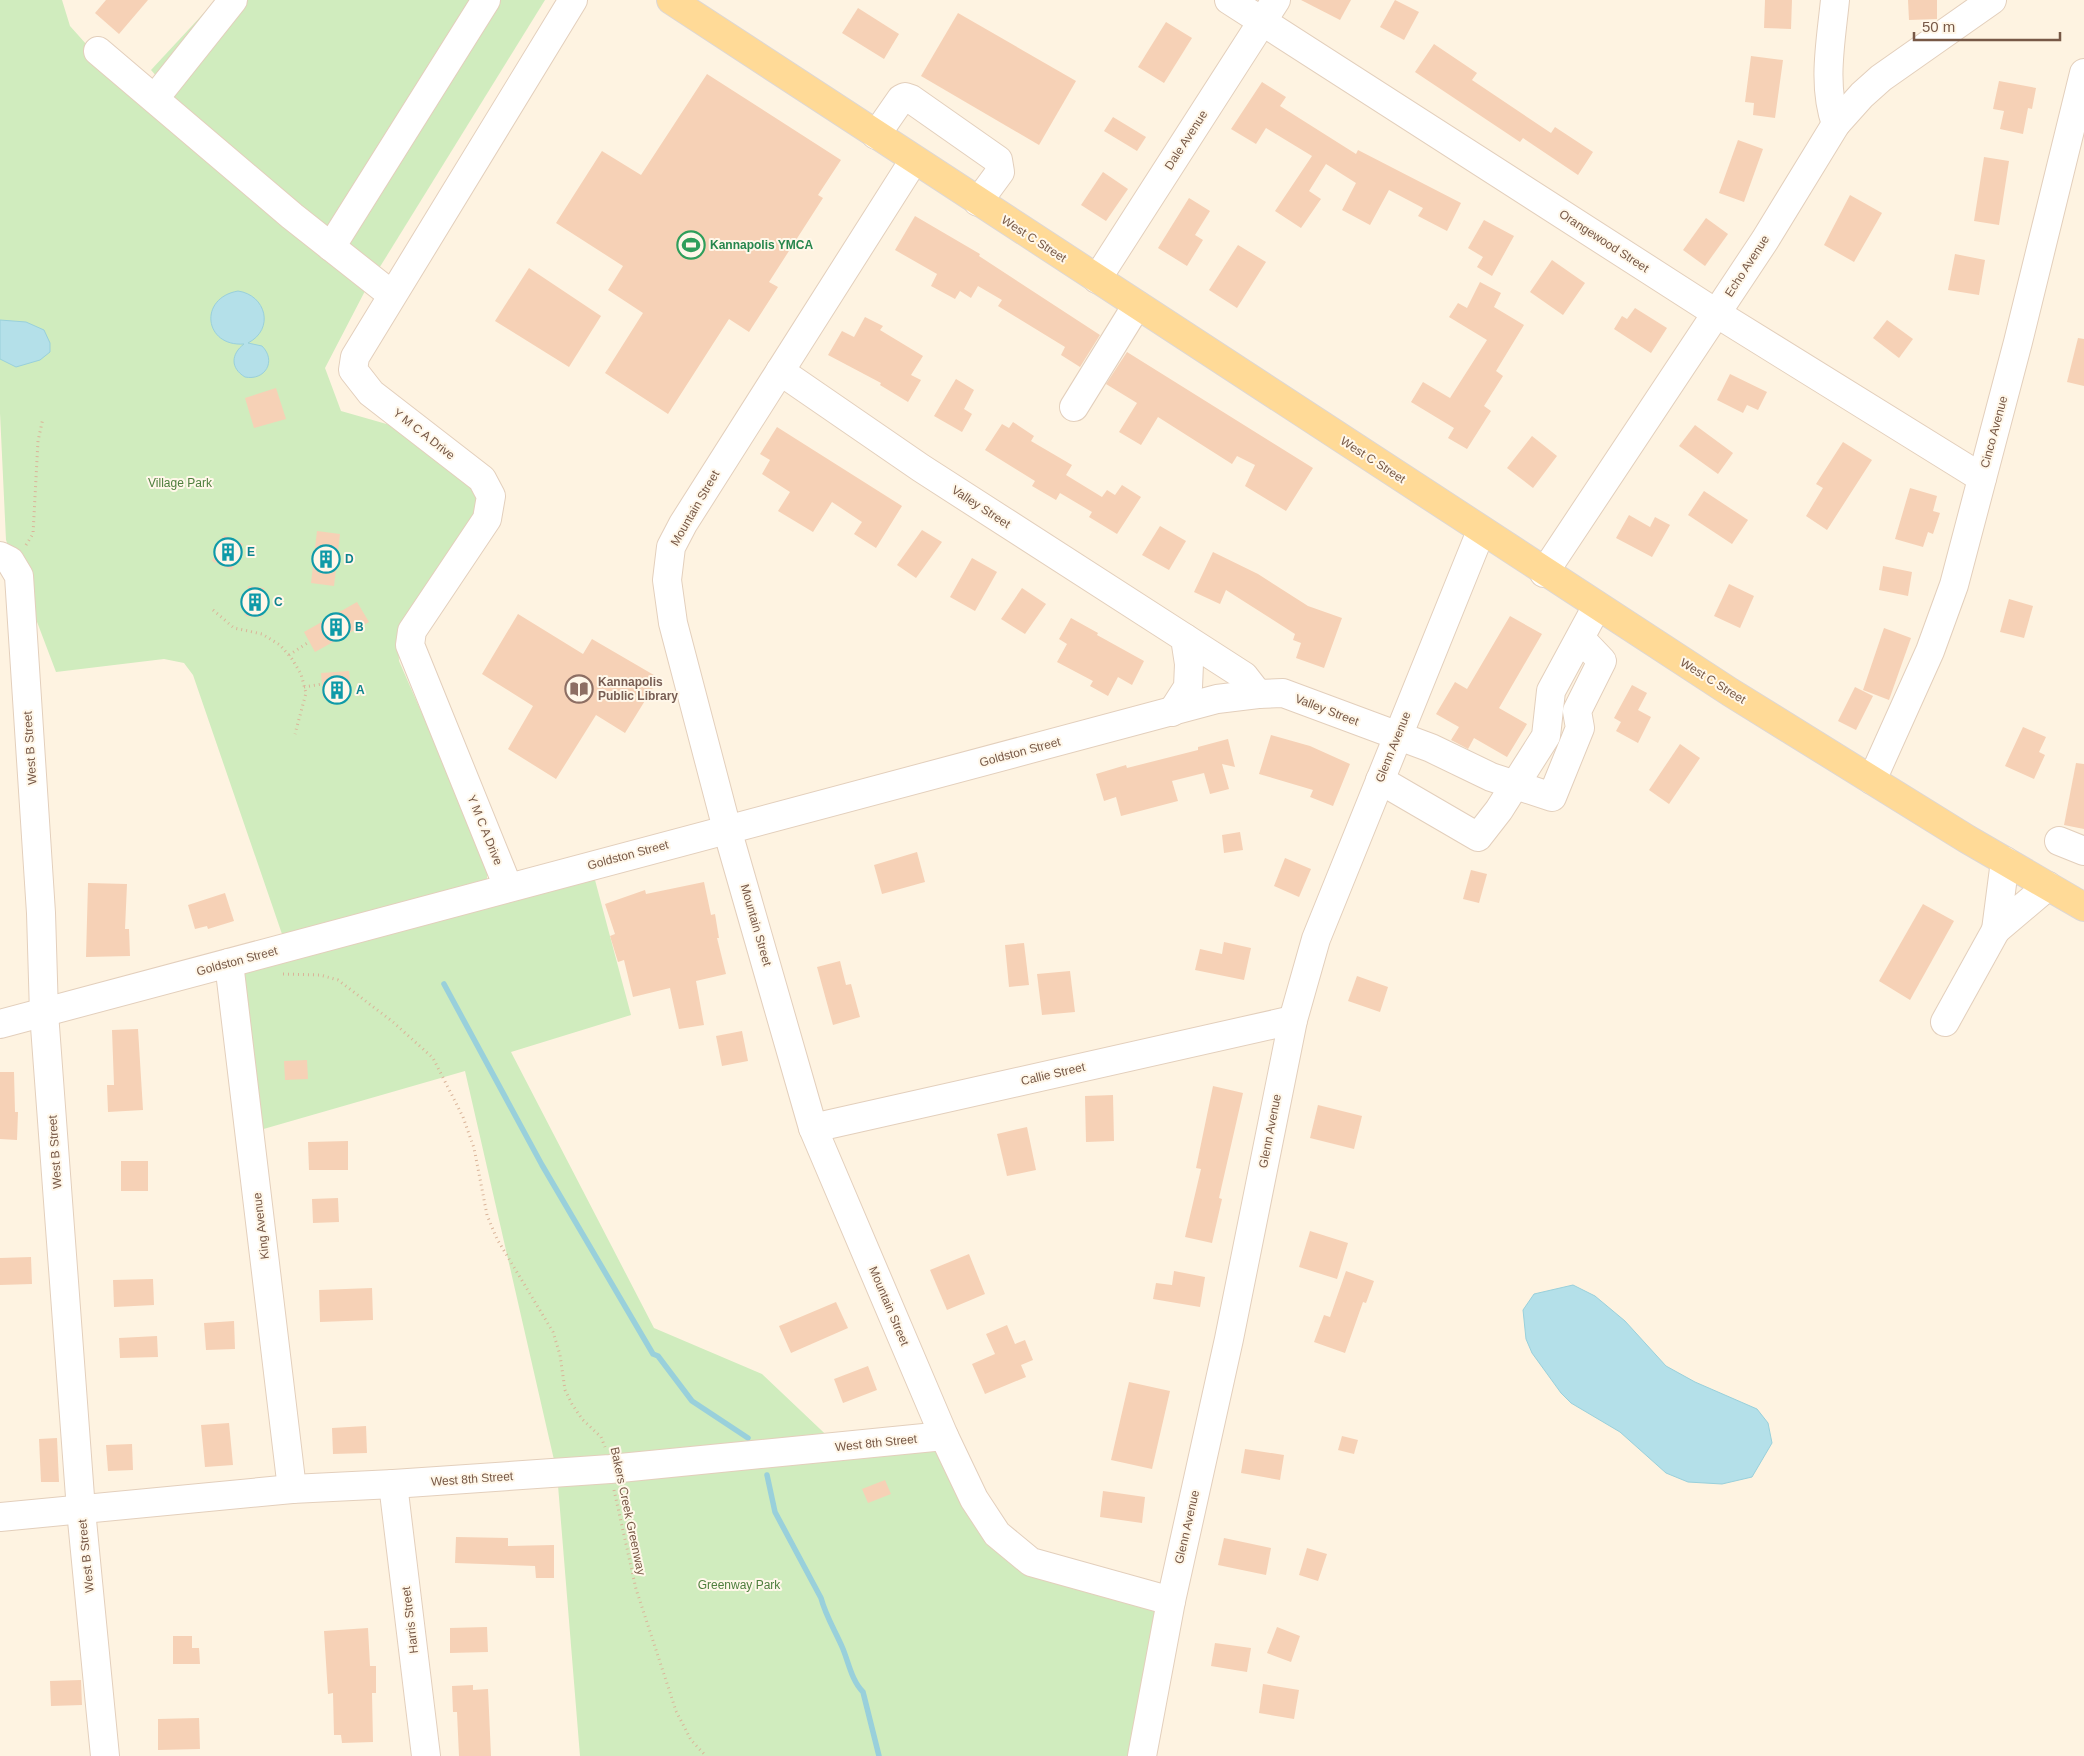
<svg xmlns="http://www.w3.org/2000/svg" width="2084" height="1756" viewBox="0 0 2084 1756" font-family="Helvetica,sans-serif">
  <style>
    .green { fill: #d0ecbe }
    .water { fill: #b4e0e9; stroke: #99d0db }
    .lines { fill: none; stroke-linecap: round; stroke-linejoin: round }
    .stream { stroke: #99d0db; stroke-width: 5.5 }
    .building { fill: #f6d1b6 }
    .minor-casing { stroke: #e3cfbc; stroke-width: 30 }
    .major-casing { stroke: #ded7d3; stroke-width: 30 }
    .path { stroke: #dab499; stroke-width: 3; stroke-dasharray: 1 4; stroke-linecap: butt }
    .minor { stroke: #fff; stroke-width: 28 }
    .major { stroke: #ffda97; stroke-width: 28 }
    .labels { text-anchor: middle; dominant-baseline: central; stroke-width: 4; stroke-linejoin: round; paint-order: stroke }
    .street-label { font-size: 12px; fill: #775846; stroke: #fff7e9 }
    .leisure-label { font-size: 12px; font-weight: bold; fill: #27864d; stroke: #fff7e9; text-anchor: start }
    .park-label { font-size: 12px; fill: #4e7e3d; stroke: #fff7e9 }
    .culture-label { font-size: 12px; font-weight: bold; fill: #0d838f; stroke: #fff7e9; text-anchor: start }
    .education-label { font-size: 12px; font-weight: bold; fill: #785e54; stroke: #fff7e9; text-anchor: start }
  </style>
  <rect width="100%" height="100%" fill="#fef3e1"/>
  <g class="green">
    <polygon points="0,0 62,0 70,26 128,91 365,291 325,368 341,411 404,429 474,485 481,502 469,533 398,643 399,661 480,846 487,867 487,879 283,937 193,675 184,663 164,659 56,672 6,540 0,413"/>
    <polygon points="216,0 545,0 378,270 190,115 151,70"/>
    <polygon points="591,865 631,1015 511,1052 654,1328 762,1374 839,1447 944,1436 1031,1562 1171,1601 1142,1756 580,1756 557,1473 465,1071 250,1133 229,963"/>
  </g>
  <g class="water">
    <path d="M238 291C266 295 275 329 248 343L262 346C277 361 265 381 245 377 230 368 231 354 244 344 204 347 198 298 238 291Z"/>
    <polygon points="0,320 26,322 44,330 50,343 50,352 40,360 16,367 0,359"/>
    <polygon points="1573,1285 1595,1296 1625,1321 1666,1366 1695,1382 1757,1409 1768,1423 1772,1443 1752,1477 1722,1484 1688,1482 1666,1473 1620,1432 1571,1403 1561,1393 1532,1353 1526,1339 1523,1310 1534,1294"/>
  </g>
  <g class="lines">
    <g class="stream">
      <polyline points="444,984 542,1165 653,1354 658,1356 692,1401 748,1438"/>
      <path d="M767 1475 775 1512 821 1598C826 1617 836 1632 843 1649 849 1664 852 1681 863 1692L879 1756"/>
    </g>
  </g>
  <g class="building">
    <polygon points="106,0 148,0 119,34 95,13"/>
    <polygon points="1301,0 1351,0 1340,20"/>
    <polygon points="1395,0 1419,12 1404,40 1380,27"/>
    <polygon points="1765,0 1792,0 1791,29 1764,28"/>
    <polygon points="1908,0 1937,0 1937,19 1909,20"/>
    <polygon points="858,8 899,34 884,59 842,33"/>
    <polygon points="958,13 1076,81 1039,145 921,76"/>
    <polygon points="1166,22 1192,38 1164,83 1138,67"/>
    <polygon points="1434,44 1477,73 1472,80 1551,133 1555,127 1593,152 1578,175 1523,138 1520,142 1415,72"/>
    <polygon points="1751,56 1783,60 1775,118 1753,115 1754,103 1745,102"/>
    <polygon points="707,74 841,160 818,195 823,198 769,282 778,287 749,332 729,319 668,414 605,373 643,313 608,290 623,266 556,223 602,151 641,175"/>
    <polygon points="1999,81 2036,88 2032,109 2028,108 2023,134 2000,129 2004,111 1993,109"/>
    <polygon points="1262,82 1286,97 1280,106 1356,154 1358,150 1461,203 1447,231 1418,216 1423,208 1389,190 1370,225 1342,210 1356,183 1326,164 1309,191 1321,199 1301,228 1275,211 1312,156 1266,128 1256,144 1231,129"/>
    <polygon points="1113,117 1146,137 1137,151 1104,131"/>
    <polygon points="1738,140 1763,149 1744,202 1719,193"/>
    <polygon points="1984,157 2009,161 1999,225 1974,221"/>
    <polygon points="1103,172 1128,189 1106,221 1081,205"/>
    <polygon points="1850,195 1882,213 1854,262 1824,245"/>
    <polygon points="1189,198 1210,211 1195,235 1203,240 1187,266 1158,248"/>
    <polygon points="915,216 980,254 979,256 1100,335 1080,367 1061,355 1065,347 998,306 1002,300 978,286 971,298 960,291 955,299 931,286 937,274 895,250"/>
    <polygon points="1706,218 1728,234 1705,266 1683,250"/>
    <polygon points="1484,220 1514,236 1492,276 1477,267 1483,257 1468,248"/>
    <polygon points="1238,245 1266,262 1237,308 1209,290"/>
    <polygon points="1955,254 1985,260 1979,295 1948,290"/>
    <polygon points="1552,260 1585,283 1563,315 1530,292"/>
    <polygon points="529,268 601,316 569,367 495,321"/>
    <polygon points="1480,282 1501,293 1494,307 1524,325 1496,371 1503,376 1484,406 1491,411 1467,449 1448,438 1454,428 1411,402 1423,382 1450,398 1487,340 1449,317 1458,303 1467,308"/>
    <polygon points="1635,308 1667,328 1651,353 1614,329 1622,316 1627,319"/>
    <polygon points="865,317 883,326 880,330 923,356 911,375 921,380 908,402 880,385 881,383 828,355 842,331 854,337"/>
    <polygon points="1887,320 1913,339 1899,358 1873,338"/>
    <polygon points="2078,338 2084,339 2084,386 2067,382"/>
    <polygon points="1127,352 1313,468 1286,511 1245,486 1255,465 1237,456 1232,464 1158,417 1141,445 1119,432 1137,403 1106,384"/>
    <polygon points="1730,374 1767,392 1758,410 1747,405 1743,413 1717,400"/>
    <polygon points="956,379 974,390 964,409 972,414 962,432 934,416"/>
    <polygon points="276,388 286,419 254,428 245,398"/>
    <polygon points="1013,422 1034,436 1031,441 1072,465 1066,475 1102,497 1107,490 1115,495 1122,485 1141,497 1117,534 1089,517 1092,512 1060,493 1056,500 1032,486 1035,481 985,450 1002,424 1009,428"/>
    <polygon points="1695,425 1733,453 1718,474 1679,446"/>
    <polygon points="777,427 902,506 876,548 854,534 862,522 832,502 813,532 778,511 790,492 762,474 770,460 760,454"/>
    <polygon points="1532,436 1557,456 1533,488 1507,468"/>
    <polygon points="1843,442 1872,460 1827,530 1806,516 1823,488 1816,484"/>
    <polygon points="1910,488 1937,496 1933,511 1940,513 1933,534 1928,532 1923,547 1895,539"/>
    <polygon points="1704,491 1748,520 1732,544 1688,515"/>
    <polygon points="1629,515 1650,527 1655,517 1670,525 1652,557 1616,538"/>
    <polygon points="1160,526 1186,541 1169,570 1142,555"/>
    <polygon points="922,530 942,542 916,578 897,565"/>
    <polygon points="317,531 340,534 334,586 311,583"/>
    <polygon points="224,535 243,544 232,570 212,561"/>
    <polygon points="1213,552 1258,574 1308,606 1342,618 1324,668 1296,658 1301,643 1293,640 1295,634 1226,590 1220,604 1194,592"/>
    <polygon points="972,558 997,572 975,611 950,597"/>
    <polygon points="1883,566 1912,572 1908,596 1879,590"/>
    <polygon points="1729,584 1754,596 1740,628 1714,616"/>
    <polygon points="248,586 264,588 262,617 245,616"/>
    <polygon points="1022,588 1046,604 1025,634 1001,619"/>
    <polygon points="2009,599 2033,606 2024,638 2000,632"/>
    <polygon points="357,602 369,622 315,652 304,632"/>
    <polygon points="518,614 583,654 592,639 659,678 625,733 596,715 556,779 508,749 533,706 482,674"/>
    <polygon points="1510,616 1542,634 1499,708 1527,724 1507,757 1474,738 1468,749 1451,740 1459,727 1436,714 1455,682 1467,689"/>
    <polygon points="1071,618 1098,633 1097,635 1144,661 1132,685 1118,677 1108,696 1090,686 1093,681 1057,662 1067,644 1059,639"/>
    <polygon points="1884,628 1911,638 1889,700 1863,690"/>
    <polygon points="349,671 351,696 323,698 321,673"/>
    <polygon points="1632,685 1647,693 1638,710 1651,717 1638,743 1616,731 1621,722 1614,718"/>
    <polygon points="1855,687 1873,696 1856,730 1838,721"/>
    <polygon points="2023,727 2046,737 2039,752 2045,755 2034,779 2005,766"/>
    <polygon points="1271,735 1310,746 1350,764 1333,806 1310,797 1313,790 1259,774"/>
    <polygon points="1228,739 1235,767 1222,764 1229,789 1210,794 1204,773 1172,781 1178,801 1121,816 1116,797 1104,801 1096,774 1126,765 1127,768 1198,750 1198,747"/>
    <polygon points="1680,744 1700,758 1669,804 1649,790"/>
    <polygon points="2076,763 2084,764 2084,829 2064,825"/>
    <polygon points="1240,832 1243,850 1224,853 1222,835"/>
    <polygon points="917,852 925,882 882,894 874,865"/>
    <polygon points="1285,858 1311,869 1299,897 1274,886"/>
    <polygon points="1471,870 1487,874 1479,903 1463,899"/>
    <polygon points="704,882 711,915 715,914 719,938 717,938 726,974 696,981 704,1025 679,1029 670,988 633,997 624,960 618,962 610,936 615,934 605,904 645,890 646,894"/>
    <polygon points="88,883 127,884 125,929 129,929 130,956 86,957"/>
    <polygon points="225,893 234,921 208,929 207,926 195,929 188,905"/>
    <polygon points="1923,904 1954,921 1910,1000 1879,981"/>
    <polygon points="1224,942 1251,948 1244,980 1195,970 1200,949 1222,954"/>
    <polygon points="1024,943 1029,985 1009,987 1005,945"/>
    <polygon points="840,961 846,985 851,984 860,1017 833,1025 817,967"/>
    <polygon points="1070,971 1075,1012 1042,1015 1037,974"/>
    <polygon points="1357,976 1388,987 1380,1012 1348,1001"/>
    <polygon points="138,1029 143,1110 108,1112 107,1085 114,1085 112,1030"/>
    <polygon points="742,1031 748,1061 722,1066 716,1036"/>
    <polygon points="307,1060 308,1079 285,1080 284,1061"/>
    <polygon points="0,1072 14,1072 15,1112 18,1112 17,1140 0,1139"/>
    <polygon points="1213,1086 1243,1093 1219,1198 1222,1199 1212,1243 1185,1237 1201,1169 1196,1168"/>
    <polygon points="1113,1095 1114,1141 1086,1142 1085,1096"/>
    <polygon points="1318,1105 1362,1116 1354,1149 1310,1138"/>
    <polygon points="1027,1127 1036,1170 1007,1176 997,1134"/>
    <polygon points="348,1141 348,1170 309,1170 308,1142"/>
    <rect x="121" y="1161" width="27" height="30"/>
    <polygon points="338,1198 339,1222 313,1223 312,1199"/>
    <polygon points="1310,1231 1348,1243 1337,1279 1299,1267"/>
    <polygon points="969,1254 985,1294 947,1310 930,1270"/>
    <polygon points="31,1257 32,1284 0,1285 0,1258"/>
    <polygon points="1174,1271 1205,1277 1200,1307 1153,1299 1156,1283 1172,1285"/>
    <polygon points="1346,1271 1374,1281 1366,1303 1363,1302 1345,1353 1314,1342 1324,1315 1330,1317"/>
    <polygon points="153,1279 154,1305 114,1307 113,1280"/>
    <polygon points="372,1288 373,1320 320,1322 319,1290"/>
    <polygon points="836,1302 848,1328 791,1353 779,1326"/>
    <polygon points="234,1321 235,1349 206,1350 204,1323"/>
    <polygon points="1007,1325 1015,1344 1025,1340 1033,1360 1021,1365 1026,1377 985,1394 972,1364 995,1354 986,1334"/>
    <polygon points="157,1336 158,1357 120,1358 119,1338"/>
    <polygon points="868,1366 877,1390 843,1403 834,1379"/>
    <polygon points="1129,1382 1170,1391 1152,1469 1111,1460"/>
    <polygon points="229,1423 233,1465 205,1467 201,1425"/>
    <polygon points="366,1426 367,1453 333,1454 332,1428"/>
    <polygon points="1342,1436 1358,1440 1354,1454 1338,1450"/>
    <polygon points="57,1438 59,1482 41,1482 39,1439"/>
    <polygon points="132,1444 133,1470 108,1471 106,1445"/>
    <polygon points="1245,1449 1284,1455 1280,1480 1241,1473"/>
    <polygon points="885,1480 891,1494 868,1503 862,1489"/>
    <polygon points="1103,1491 1145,1497 1142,1523 1100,1517"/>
    <polygon points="456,1537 508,1538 508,1546 554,1545 554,1578 536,1578 535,1566 455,1563"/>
    <polygon points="1224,1538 1271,1548 1266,1575 1218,1565"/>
    <polygon points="1307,1548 1327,1554 1318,1581 1299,1575"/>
    <polygon points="487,1627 488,1652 450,1653 450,1628"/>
    <polygon points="1277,1627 1300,1636 1291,1662 1267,1653"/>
    <polygon points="368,1628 370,1666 376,1666 376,1693 372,1693 373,1742 342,1743 341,1735 334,1735 333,1693 328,1694 324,1631"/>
    <polygon points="173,1636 192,1636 192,1648 199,1648 200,1664 173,1664"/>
    <polygon points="1215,1643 1251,1648 1247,1672 1211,1666"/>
    <polygon points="81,1680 82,1705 51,1706 50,1681"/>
    <polygon points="1263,1684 1299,1690 1294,1719 1259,1713"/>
    <polygon points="473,1685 473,1690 488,1689 491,1756 459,1756 457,1712 453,1712 452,1686"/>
    <polygon points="199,1718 200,1749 158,1750 158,1719"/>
  </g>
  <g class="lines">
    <g class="minor-casing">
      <g id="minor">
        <polyline points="1229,0 1716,313 1982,478"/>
        <path d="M1835 0C1831 41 1822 85 1836 124"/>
        <polyline points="98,51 292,216 392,295"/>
        <polyline points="155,98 233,0"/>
        <polyline points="876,135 901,99 905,97 911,99 998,160 1000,172 978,202"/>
        <polyline points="914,160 683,524 671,547 667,580 673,623 727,829 813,1128 944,1436 974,1499 997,1534 1031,1562 1171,1601"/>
        <polyline points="331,247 486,0"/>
        <polyline points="1097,279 1276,0"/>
        <polyline points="780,371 921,468 1185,638 1189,664 1188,687 1172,712"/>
        <polyline points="1074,407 1137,305"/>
        <polyline points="0,556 10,561 19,576 41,913 44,1013 81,1510 105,1756"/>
        <polyline points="1544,573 1765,240 1836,124 1862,95 1881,78 1992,0"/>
        <polyline points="1185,638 1244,676 1258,694 1283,693 1431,748 1491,777 1552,797 1580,728 1577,711 1602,661 1581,639"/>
        <polyline points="1380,780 1478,837 1499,810 1546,736 1551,691 1597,606"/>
        <polyline points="1872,780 1930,651 1954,585 2018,342 2084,73"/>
        <polyline points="2059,841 2084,851"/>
        <polyline points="2005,861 1996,930 2048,886"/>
        <polyline points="508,887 410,645 412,631 487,519 491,496 482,479 371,393 353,370 355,357 573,0"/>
        <polyline points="229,963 292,1489"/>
        <polyline points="1945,1022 1996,930"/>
        <polyline points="0,1024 1217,699 1258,694"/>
        <polyline points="813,1128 1293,1020"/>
        <polyline points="393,1484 426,1756"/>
        <polyline points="0,1517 292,1489 393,1484 610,1469 944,1436"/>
        <polyline points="1142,1756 1171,1601 1229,1339 1293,1020 1316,939 1481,531"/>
      </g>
    </g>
    <g class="major-casing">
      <polyline id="major" points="671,0 1730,692 1967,839 2084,907"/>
    </g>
    <g class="path">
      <polyline points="26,545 33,534 38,441 43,418"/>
      <polyline points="213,610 234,628 262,634 280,645 292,659 301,674 306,693 295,734"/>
      <polyline points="289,655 309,642"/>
      <polyline points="304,687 322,684"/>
      <polyline points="283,974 320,975 338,980 393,1022 433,1058 463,1117 474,1148 487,1215 497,1239 553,1332 560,1355 565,1390 572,1404 582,1419 601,1437 605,1447"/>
      <polyline points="614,1490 636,1589 676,1711 691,1740 706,1756"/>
    </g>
    <use href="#minor" class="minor"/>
    <use href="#major" class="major"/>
  </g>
  <defs>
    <g id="stadium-ring" transform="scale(1.4375)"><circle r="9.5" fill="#fff7e9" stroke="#2e9e5b" stroke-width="1.5"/><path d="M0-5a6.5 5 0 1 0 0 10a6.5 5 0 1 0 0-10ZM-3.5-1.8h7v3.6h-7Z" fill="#2e9e5b"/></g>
    <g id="building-ring" transform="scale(1.4375)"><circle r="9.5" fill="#fff7e9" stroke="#0f9aa8" stroke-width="1.5"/><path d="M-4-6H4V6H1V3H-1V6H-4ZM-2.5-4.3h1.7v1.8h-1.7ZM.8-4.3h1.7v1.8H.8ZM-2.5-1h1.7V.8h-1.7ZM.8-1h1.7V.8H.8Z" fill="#0f9aa8"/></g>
    <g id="library-ring" transform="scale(1.4375)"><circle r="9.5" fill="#fff7e9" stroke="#8d6e63" stroke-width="1.5"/><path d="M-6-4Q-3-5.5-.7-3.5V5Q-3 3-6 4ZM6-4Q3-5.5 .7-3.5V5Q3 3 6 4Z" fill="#8d6e63"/></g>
  </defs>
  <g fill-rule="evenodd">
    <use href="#stadium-ring" x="691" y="245"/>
    <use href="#building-ring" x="228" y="552"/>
    <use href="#building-ring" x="326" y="559"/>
    <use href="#building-ring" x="255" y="602"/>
    <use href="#building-ring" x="336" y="627"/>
    <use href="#library-ring" x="579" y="689"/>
    <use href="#building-ring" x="337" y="690"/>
  </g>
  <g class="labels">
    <g class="street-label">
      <text transform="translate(1186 140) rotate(-57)">Dale Avenue</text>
      <text transform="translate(1034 239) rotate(33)">West C Street</text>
      <text transform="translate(1604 241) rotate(33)">Orangewood Street</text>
      <text transform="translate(1747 266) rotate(-57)">Echo Avenue</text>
      <text transform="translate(1994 432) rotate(-75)">Cinco Avenue</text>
      <text transform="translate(424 434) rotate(38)">Y M C A Drive</text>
      <text transform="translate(1373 460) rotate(33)">West C Street</text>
      <text transform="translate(981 507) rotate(33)">Valley Street</text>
      <text transform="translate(695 508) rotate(-60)">Mountain Street</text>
      <text transform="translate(1713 681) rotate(32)">West C Street</text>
      <text transform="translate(1327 710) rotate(21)">Valley Street</text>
      <text transform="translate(1393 747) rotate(-68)">Glenn Avenue</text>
      <text transform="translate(30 748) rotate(-94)">West B Street</text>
      <text transform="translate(1020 752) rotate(-15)">Goldston Street</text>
      <text transform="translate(485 830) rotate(68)">Y M C A Drive</text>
      <text transform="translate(628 855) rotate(-15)">Goldston Street</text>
      <text transform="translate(756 925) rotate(74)">Mountain Street</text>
      <text transform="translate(237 961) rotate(-15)">Goldston Street</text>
      <text transform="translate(1053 1074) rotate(-13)">Callie Street</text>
      <text transform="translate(1270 1131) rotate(-79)">Glenn Avenue</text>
      <text transform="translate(55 1152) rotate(-94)">West B Street</text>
      <text transform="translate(261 1226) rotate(-97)">King Avenue</text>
      <text transform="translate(889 1306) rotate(67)">Mountain Street</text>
      <text transform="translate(876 1443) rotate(-6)">West 8th Street</text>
      <text transform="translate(472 1479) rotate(-4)">West 8th Street</text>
      <text transform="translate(628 1511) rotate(78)">Bakers Creek Greenway</text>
      <text transform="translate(1187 1527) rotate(-77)">Glenn Avenue</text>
      <text transform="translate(86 1556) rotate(-96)">West B Street</text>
      <text transform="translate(410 1620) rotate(-97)">Harris Street</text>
    </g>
    <g class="leisure-label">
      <text x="710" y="245">Kannapolis YMCA</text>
    </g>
    <g class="park-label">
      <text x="180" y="483">Village Park</text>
      <text x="739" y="1585">Greenway Park</text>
    </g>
    <g class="culture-label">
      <text x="247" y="552">E</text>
      <text x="345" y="559">D</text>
      <text x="274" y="602">C</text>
      <text x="355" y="627">B</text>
      <text x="356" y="690">A</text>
    </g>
    <g class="education-label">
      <text x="598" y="682">Kannapolis<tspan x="598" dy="14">Public Library</tspan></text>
    </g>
  </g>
  <path d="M1914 32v8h146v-8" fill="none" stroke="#775846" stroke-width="2.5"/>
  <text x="1922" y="32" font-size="15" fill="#775846" stroke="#fff7e9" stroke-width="4" paint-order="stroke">50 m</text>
</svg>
